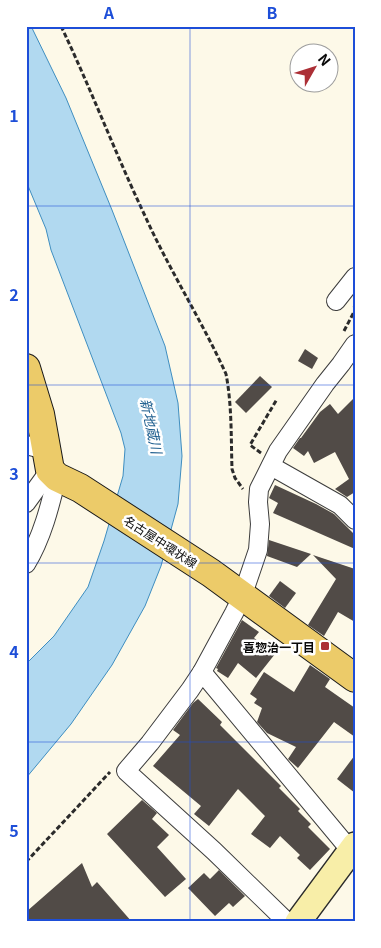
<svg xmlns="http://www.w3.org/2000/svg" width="381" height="948" viewBox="0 0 381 948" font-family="Georgia,'Noto Sans JP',serif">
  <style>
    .water { fill: #b1d9f0; stroke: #3f8ec0 }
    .building { fill: #514b47 }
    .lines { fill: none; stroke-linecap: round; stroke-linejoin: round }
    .street-casing { stroke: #3c3c3c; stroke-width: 20 }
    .secondary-casing { stroke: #2b2b2b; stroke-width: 28 }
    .primary-casing { stroke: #1a1a1a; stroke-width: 30 }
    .path { stroke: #2b2b2b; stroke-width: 3; stroke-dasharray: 5 2.5; stroke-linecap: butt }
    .street { stroke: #fff; stroke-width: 18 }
    .secondary { stroke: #f8eea8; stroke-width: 25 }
    .primary { stroke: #eccb69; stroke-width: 28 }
    .grid { fill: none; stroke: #1d4ed8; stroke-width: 1; stroke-opacity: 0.55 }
    .poi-dot { fill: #ac2f36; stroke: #fff; stroke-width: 2 }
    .labels { text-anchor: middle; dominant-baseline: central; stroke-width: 5; stroke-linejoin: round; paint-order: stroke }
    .street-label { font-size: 12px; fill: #090909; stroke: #fff }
    .poi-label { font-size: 12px; font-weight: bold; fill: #090909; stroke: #fff; text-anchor: end }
    .water-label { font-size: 14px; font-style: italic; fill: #1f5f8f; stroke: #fff }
    .neatline { fill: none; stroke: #1d4ed8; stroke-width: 2 }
    .grid-label { font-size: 16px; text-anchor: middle; font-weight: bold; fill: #1d4ed8 }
  </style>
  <rect width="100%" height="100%" fill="#fdf9e8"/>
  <polygon class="water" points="26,26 31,26 66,98 112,210 165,346 178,403 182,456 178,504 161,566 145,606 112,665 71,724 26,778 26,664 54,636 88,587 104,541 123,476 125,449 121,433 51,250 46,229 26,181"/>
  <g class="building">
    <polygon points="305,349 318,358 312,369 298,361"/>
    <polygon points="260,376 272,387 246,413 235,402"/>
    <polygon points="355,397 355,492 347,497 335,489 349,479 335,452 314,463 308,451 304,456 293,448 300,438 301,438 320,412 330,404 338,414"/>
    <polygon points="275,485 316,504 334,514 355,535 355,549 273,513 278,503 269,498"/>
    <polygon points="269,540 311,554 297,567 267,556"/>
    <polygon points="313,555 355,569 355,622 338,612 324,636 308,625 336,579"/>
    <polygon points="280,581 296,593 285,608 269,596"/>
    <polygon points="242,620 259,632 254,638 275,654 256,678 238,663 228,678 217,671 218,669 216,668"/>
    <polygon points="310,665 330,679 325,687 355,708 355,737 334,722 298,768 288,759 296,747 267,733 257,722 262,708 254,703 257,699 250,694 264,672 294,692"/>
    <polygon points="198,699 222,722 220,725 281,786 279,788 300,809 298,811 311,824 308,827 330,849 310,870 297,858 300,855 280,836 270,848 251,834 265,816 238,789 209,826 194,814 201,806 153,766 180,735 173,730 193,703"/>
    <polygon points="355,755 355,793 337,779"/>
    <polygon points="142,800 157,813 152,819 169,835 157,847 186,879 165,897 107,834"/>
    <polygon points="82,863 92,887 97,882 132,922 26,922 26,912"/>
    <polygon points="219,870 245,896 233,907 229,903 215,916 188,888 204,873 210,879"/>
  </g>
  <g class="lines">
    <g class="street-casing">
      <g id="street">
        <polyline points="336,301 355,277"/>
        <polyline points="26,445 46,450"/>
        <polyline points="271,466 340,505 355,520"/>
        <polyline points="26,503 50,470"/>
        <path d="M26 564C42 538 50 506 57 477"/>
        <polyline points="202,672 351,851"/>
        <polyline points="287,922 214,851 126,771 150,743 190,690 202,672 234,613 242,597 258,550 260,524 258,502 259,489 278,451 325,384 341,364 355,344"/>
      </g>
    </g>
    <g class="secondary-casing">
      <polyline id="secondary" points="298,922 355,845"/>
    </g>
    <g class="primary-casing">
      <polyline id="primary" points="26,368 40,414 50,470 57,477 80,488 211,573 355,678"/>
    </g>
    <g class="path">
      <path d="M61 26C91 89 116 155 146 218 170 271 202 321 226 374 232 405 231 438 232 469L235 478 243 489"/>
      <polyline points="344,331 355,310 354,305"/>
      <polyline points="261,453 250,445 277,399"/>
      <polyline points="26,862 110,772"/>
    </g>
    <use href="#street" class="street"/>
    <use href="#secondary" class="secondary"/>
    <use href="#primary" class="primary"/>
  </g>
  <path class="grid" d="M190 26V922M26 206H355M26 385H355M26 563H355M26 742H355"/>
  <rect class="poi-dot" x="320" y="641" width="10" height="10" rx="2.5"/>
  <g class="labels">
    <g class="street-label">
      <text transform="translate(161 541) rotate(33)">名古屋中環状線</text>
    </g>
    <g class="poi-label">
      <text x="315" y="646">喜惣治一丁目</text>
    </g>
    <g class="water-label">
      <text transform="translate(152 426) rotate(78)">新地蔵川</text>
    </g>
  </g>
  <rect width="381" height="948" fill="none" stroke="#ffffff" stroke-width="55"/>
  <g transform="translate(314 68) rotate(51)"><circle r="24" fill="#ffffff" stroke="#9d9d9d"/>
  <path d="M0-4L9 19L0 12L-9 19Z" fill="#ac2f36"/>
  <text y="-8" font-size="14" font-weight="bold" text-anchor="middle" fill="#090909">N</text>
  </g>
  <rect x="28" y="28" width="326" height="892" class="neatline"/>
  <g class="grid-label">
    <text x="109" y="19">A</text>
    <text x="272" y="19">B</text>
    <text x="14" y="122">1</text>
    <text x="14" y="301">2</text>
    <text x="14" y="480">3</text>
    <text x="14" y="658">4</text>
    <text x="14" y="837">5</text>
  </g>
</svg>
